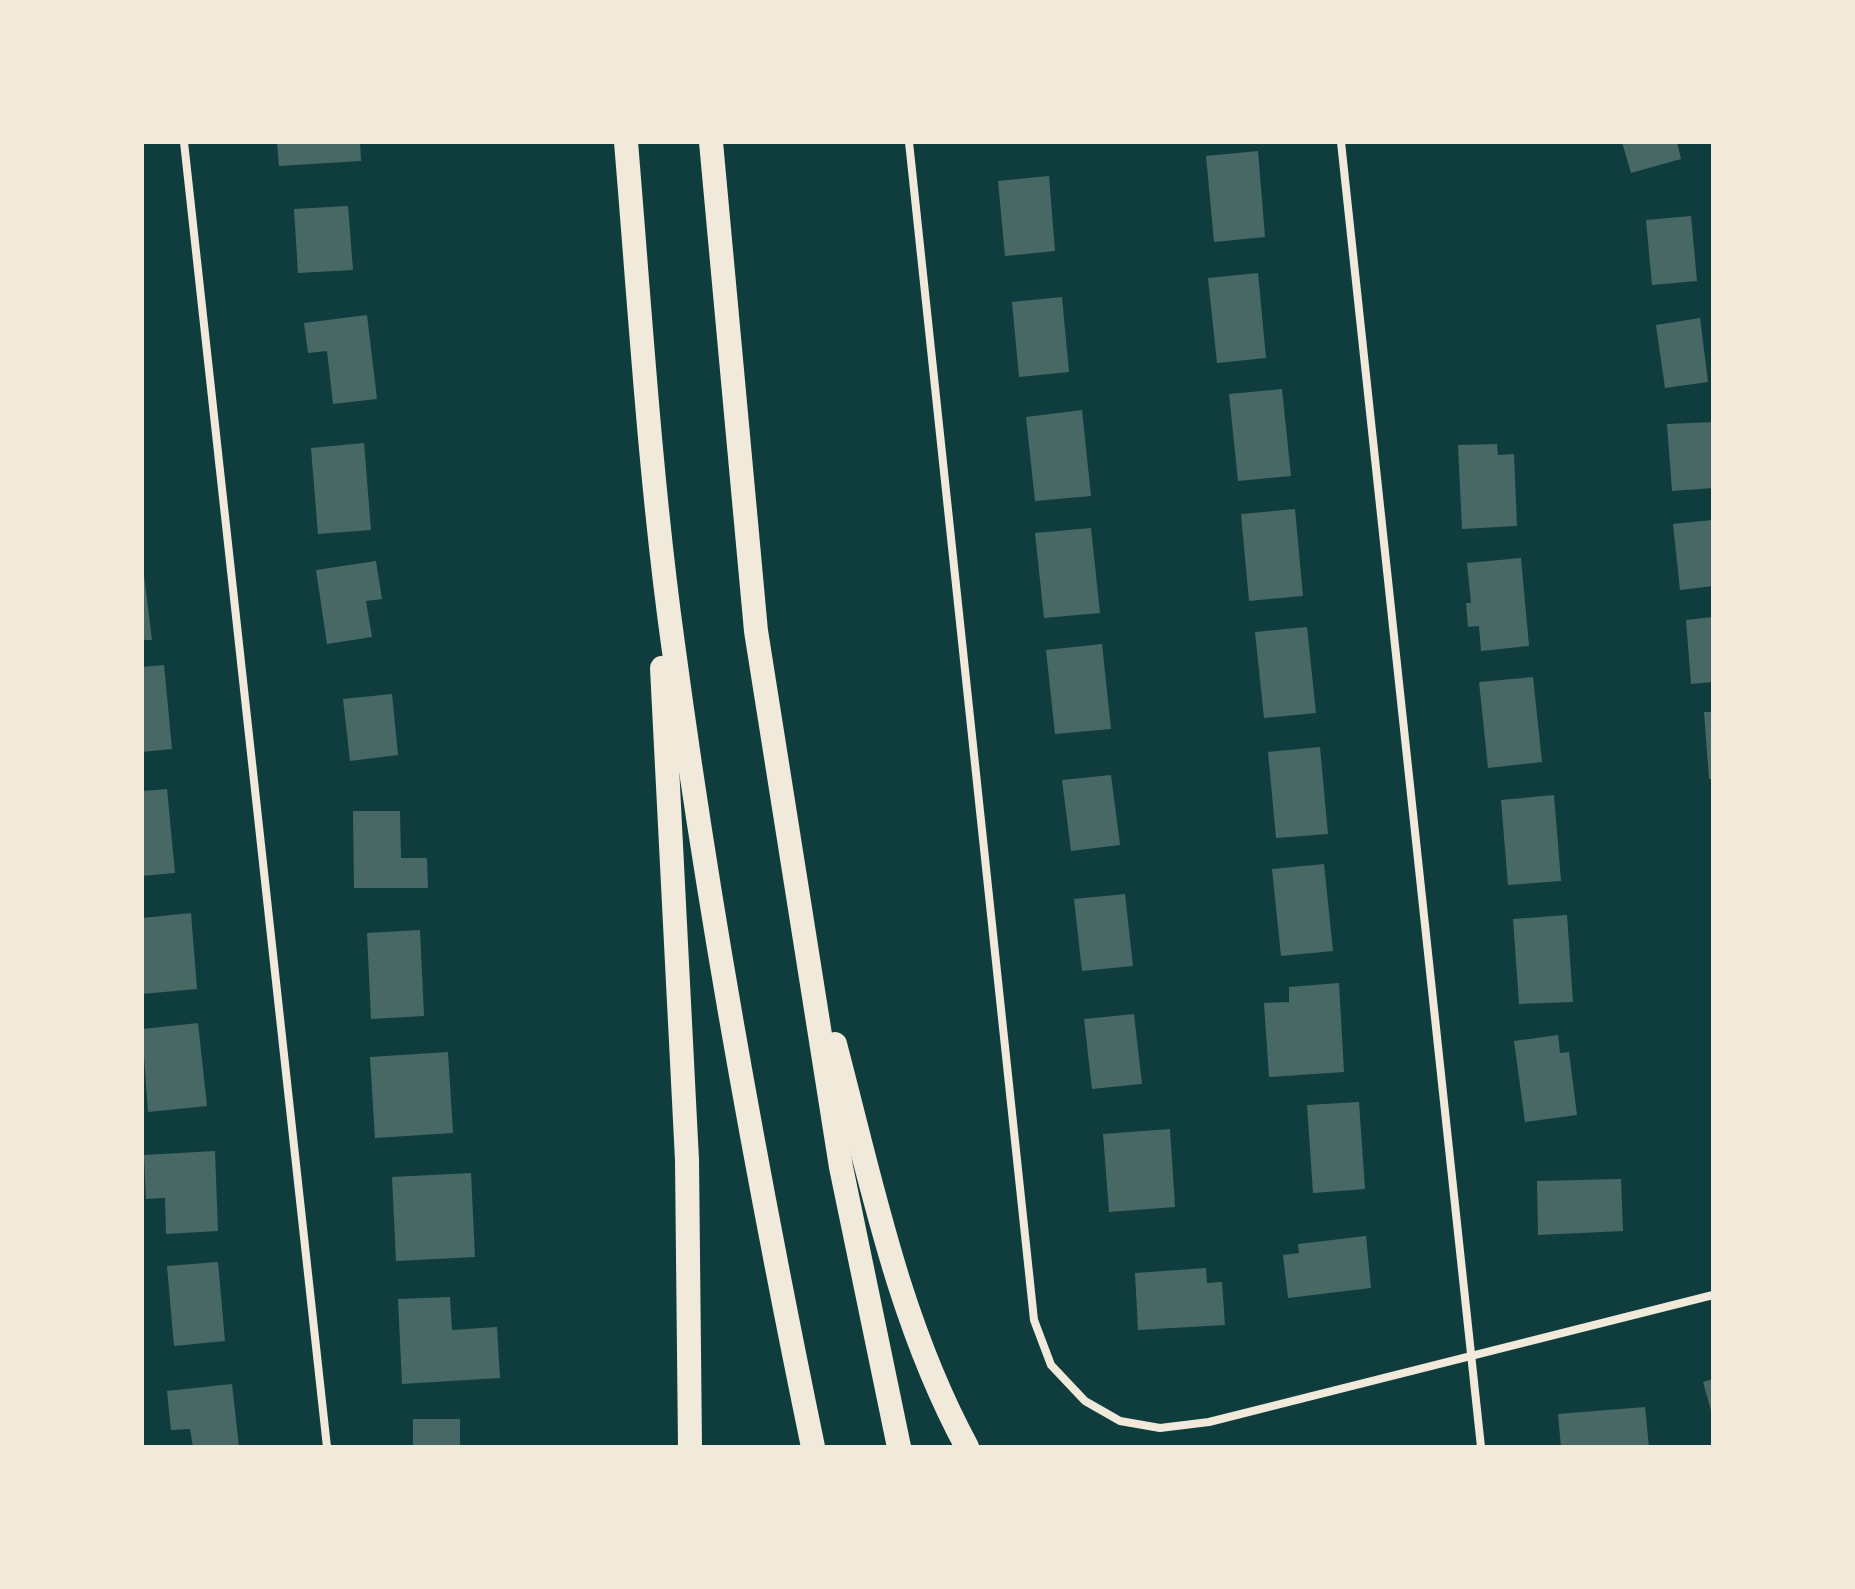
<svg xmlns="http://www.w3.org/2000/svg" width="1855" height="1589" viewBox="0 0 1855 1589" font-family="'Open Sans',sans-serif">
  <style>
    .building { fill: #486865 }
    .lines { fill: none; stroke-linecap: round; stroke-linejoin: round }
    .minor { stroke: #f1e9da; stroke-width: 8 }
    .motorway { stroke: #f1e9da; stroke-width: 24 }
  </style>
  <rect width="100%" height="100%" fill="#0f3d3e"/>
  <g class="building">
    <polygon points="277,142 360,142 361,161 279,166"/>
    <polygon points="1622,142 1677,142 1681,159 1631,173"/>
    <polygon points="1258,151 1265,237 1214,242 1206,156"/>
    <polygon points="1049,176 1055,251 1005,256 998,181"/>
    <polygon points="348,206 353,270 298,273 294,209"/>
    <polygon points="1691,216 1697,281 1652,285 1646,220"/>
    <polygon points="1258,273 1266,358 1217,363 1208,278"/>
    <polygon points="1062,297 1069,372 1019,377 1012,302"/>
    <polygon points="367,315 377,399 333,404 327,351 308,353 304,323"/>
    <polygon points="1700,318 1708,382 1665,388 1656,325"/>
    <polygon points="1282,389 1291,476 1238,481 1229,394"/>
    <polygon points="1082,410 1091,496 1035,501 1026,417"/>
    <polygon points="1713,422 1713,488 1672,491 1667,424"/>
    <polygon points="364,443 371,530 318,534 311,448"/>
    <polygon points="1497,444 1498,455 1514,454 1517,526 1462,529 1458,445"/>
    <polygon points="1295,509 1303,596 1249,601 1241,514"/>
    <polygon points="1713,520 1713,586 1680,590 1673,524"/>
    <polygon points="1091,528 1100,613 1044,618 1035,533"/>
    <polygon points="1521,558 1529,646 1481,651 1479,626 1468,627 1466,603 1471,603 1467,563"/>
    <polygon points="142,559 152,640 142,640"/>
    <polygon points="376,561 382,599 366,601 372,637 327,644 316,570"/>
    <polygon points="1713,617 1713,682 1691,684 1686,620"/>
    <polygon points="1307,627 1316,713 1264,718 1255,632"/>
    <polygon points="1102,644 1111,729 1055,734 1046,650"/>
    <polygon points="164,665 172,749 142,752 142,667"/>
    <polygon points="1533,677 1542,762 1488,768 1479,682"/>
    <polygon points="392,694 398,755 350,761 343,699"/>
    <polygon points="1704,712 1713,712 1713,779 1709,779"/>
    <polygon points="1320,747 1328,834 1276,838 1268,752"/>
    <polygon points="1111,775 1120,845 1071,851 1062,780"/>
    <polygon points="167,789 175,873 142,876 142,791"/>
    <polygon points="1554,795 1561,881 1508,885 1501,800"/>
    <polygon points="353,811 400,811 401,858 427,858 428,888 354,888"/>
    <polygon points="1324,864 1333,951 1281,956 1272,869"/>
    <polygon points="1125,894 1133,966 1082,971 1074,899"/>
    <polygon points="191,913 197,989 142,994 142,918"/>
    <polygon points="1567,915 1573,1002 1519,1004 1513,919"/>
    <polygon points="420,930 424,1016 371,1019 367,933"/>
    <polygon points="1339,983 1344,1072 1269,1077 1264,1003 1289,1002 1289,987"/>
    <polygon points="1134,1014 1142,1084 1092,1089 1084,1019"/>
    <polygon points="198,1023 207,1106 148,1112 142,1029"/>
    <polygon points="1558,1035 1560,1053 1569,1052 1577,1115 1525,1122 1514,1041"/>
    <polygon points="448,1052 453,1133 375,1138 370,1057"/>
    <polygon points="1359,1102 1365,1189 1313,1193 1307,1105"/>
    <polygon points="1170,1129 1175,1207 1109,1212 1103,1134"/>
    <polygon points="215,1151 218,1231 166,1234 165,1198 146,1199 144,1155"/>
    <polygon points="471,1173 475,1257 396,1261 392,1177"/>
    <polygon points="1621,1179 1623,1231 1538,1235 1537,1181"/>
    <polygon points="1366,1236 1371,1288 1288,1298 1283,1255 1299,1253 1298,1244"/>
    <polygon points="218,1262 225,1341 174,1346 167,1266"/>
    <polygon points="1206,1268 1207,1283 1222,1282 1225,1325 1138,1330 1135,1273"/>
    <polygon points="450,1297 452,1330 497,1327 500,1378 402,1384 398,1299"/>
    <polygon points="1713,1379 1713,1414 1712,1414 1703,1382"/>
    <polygon points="232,1384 239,1447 193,1447 190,1429 171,1430 167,1391"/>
    <polygon points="1645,1407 1649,1447 1561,1447 1558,1414"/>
    <rect x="413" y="1419" width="47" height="28"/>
  </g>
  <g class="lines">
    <g class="minor">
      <polyline points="184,142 327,1447"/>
      <polyline points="909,142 1034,1320 1051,1365 1085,1401 1120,1421 1160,1428 1209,1422 1713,1295"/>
      <polyline points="1341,142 1481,1447"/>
    </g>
    <g class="motorway">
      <path d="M626 142C640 309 650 478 673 644 709 913 758 1181 813 1447"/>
      <polyline points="711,142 756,631 841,1167 899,1447"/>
      <polyline points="662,668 687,1160 690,1447"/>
      <path d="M835 1044C871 1181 899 1322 967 1447"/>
    </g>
  </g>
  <rect width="1855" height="1589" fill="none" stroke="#f1e9da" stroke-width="288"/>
</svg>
